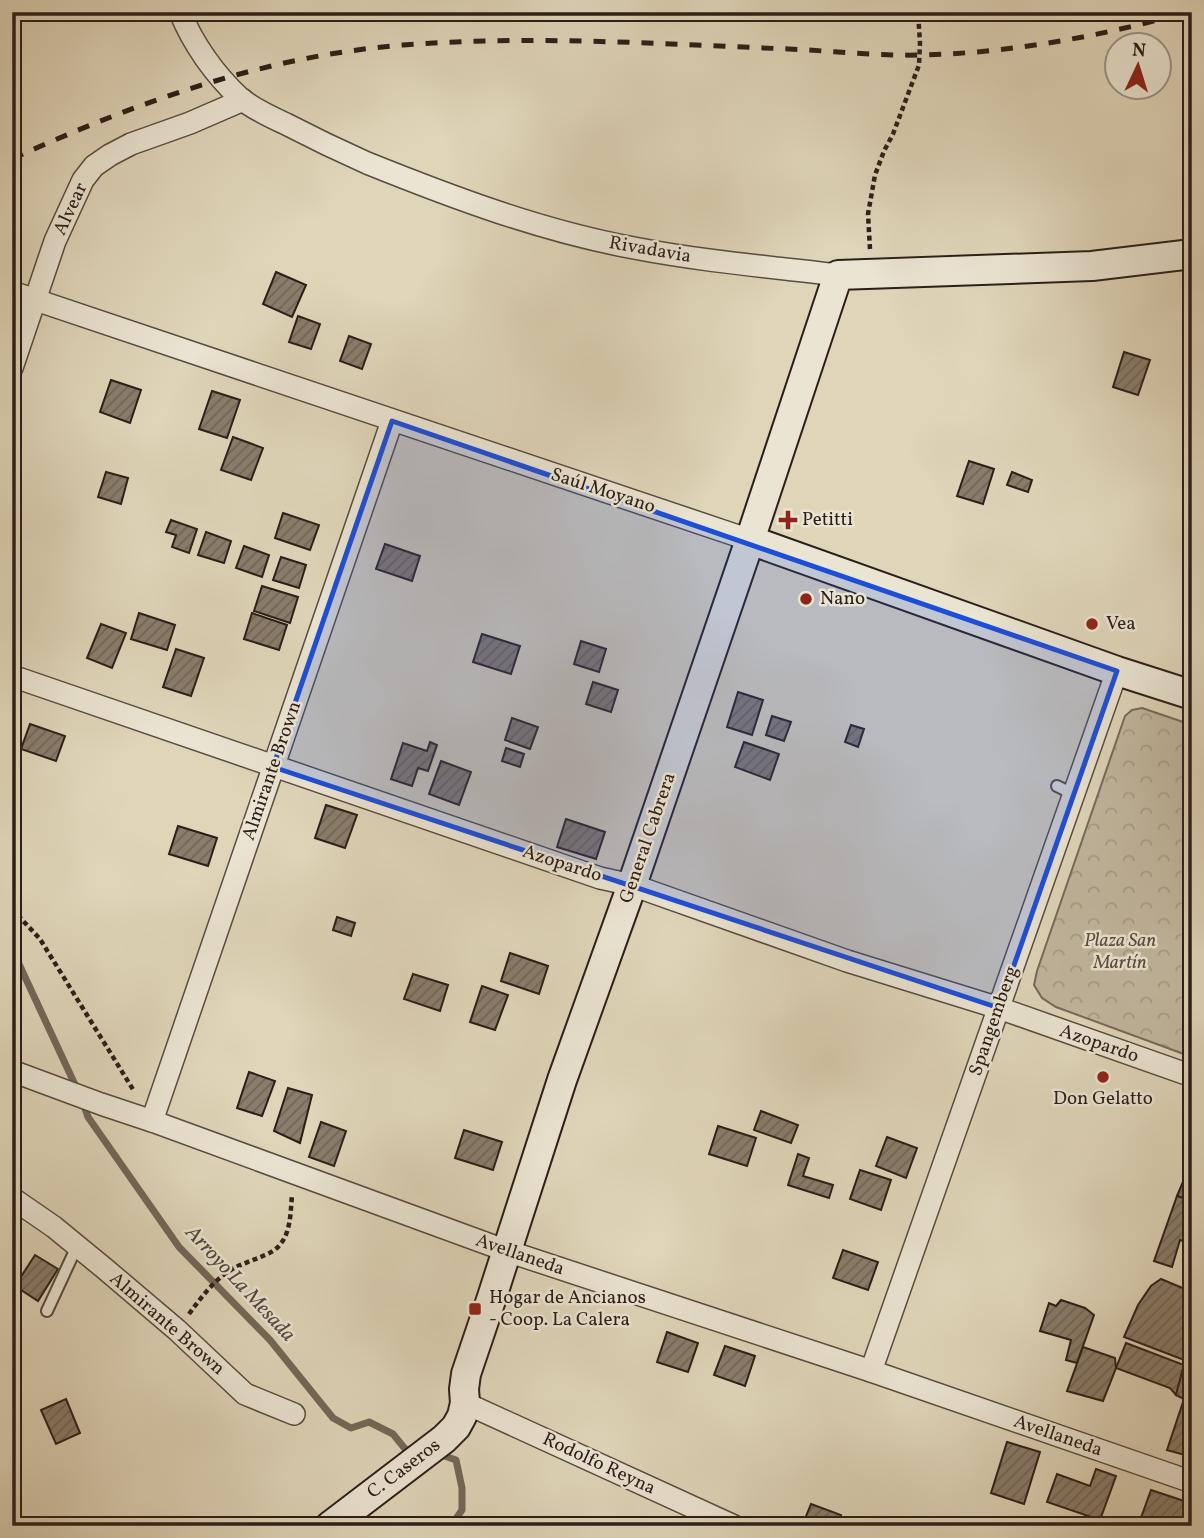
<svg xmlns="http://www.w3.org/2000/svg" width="1204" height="1538" viewBox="0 0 1204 1538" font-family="Vollkorn,serif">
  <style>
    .forest { fill: url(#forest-crowns); stroke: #766a5b; stroke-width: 2 }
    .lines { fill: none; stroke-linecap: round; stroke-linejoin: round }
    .stream { stroke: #736758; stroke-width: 7 }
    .building { fill: url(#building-hatch); stroke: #2c1e18; stroke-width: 2 }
    .lane-casing { stroke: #594c40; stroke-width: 14 }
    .street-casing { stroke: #594c40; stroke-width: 24 }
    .secondary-casing { stroke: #2c1e18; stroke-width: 32 }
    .path { stroke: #2c1e18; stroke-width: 4.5; stroke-dasharray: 5 3.5; stroke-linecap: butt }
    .lane { stroke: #eae4d2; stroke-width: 10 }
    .street { stroke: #eae4d2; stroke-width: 21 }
    .secondary { stroke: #eae4d2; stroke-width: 28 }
    .rail { stroke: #2c1e18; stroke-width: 5; stroke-dasharray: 12 12; stroke-linecap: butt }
    .marked { fill: #1d4ed8; fill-opacity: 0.2; stroke: #1d4ed8; stroke-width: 5; stroke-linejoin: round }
    .poi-dot { fill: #8f2418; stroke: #eae4d2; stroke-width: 2.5 }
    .labels { text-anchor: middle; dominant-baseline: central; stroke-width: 5; stroke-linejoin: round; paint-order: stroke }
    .street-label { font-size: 19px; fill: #2c1e18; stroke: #eae4d2 }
    .poi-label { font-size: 19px; fill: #2c1e18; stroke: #eae4d2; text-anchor: start }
    .park-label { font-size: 19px; font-style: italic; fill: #594c40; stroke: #eae4d2 }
    .water-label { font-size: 21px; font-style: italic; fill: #55483d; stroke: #eae4d2 }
  </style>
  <defs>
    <pattern id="forest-crowns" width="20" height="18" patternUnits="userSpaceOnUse" patternTransform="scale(1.75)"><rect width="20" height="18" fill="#c1b69e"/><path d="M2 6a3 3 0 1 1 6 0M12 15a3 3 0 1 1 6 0" fill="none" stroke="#a69c87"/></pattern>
    <pattern id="building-hatch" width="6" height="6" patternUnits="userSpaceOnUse" patternTransform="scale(1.75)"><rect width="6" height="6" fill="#897d6c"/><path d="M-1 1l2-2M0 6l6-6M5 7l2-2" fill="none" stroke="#706658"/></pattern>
  </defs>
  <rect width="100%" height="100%" fill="#dfd5b9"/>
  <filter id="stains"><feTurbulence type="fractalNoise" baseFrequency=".00286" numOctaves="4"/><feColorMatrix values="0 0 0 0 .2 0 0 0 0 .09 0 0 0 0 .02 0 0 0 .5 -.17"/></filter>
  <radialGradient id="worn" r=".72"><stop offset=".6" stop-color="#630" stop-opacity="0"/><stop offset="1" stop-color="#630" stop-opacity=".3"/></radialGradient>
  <polygon class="forest" points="1142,708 1192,725 1192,1057 1056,1007 1042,998 1034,985 1037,971 1125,716 1132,710"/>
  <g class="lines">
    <g class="stream">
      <polyline points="12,949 77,1089"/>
      <polyline points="82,1100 88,1117 179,1247 270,1340 333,1418 351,1428 369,1422 393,1434 406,1450 415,1449"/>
      <polyline points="436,1453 456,1460 462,1488 462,1510 451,1526"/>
    </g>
  </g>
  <g class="building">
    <polygon points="276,272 306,285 292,317 263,304"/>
    <polygon points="298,316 320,324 311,349 289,342"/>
    <polygon points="349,336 371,344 362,369 340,361"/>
    <polygon points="1124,352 1150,360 1138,395 1113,387"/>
    <polygon points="111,380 141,390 130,423 100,412"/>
    <polygon points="212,391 240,400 227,438 199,429"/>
    <polygon points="233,437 263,448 251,480 221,470"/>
    <polygon points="969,461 994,469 983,504 957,496"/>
    <polygon points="106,472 128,478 121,504 98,497"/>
    <polygon points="1012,472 1032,480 1028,492 1007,485"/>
    <polygon points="283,513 319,525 310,550 275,538"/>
    <polygon points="171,520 197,529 189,553 172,547 176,535 166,532"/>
    <polygon points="206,532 231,541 224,563 198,555"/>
    <polygon points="385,544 420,556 412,581 376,569"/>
    <polygon points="244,546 269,555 262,577 236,568"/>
    <polygon points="281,557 306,565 299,588 273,580"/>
    <polygon points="262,586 298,597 290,623 254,611"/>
    <polygon points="139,613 175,625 167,650 131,639"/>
    <polygon points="252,613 287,625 279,650 244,639"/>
    <polygon points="101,624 126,633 112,668 87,658"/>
    <polygon points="482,634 520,646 511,674 473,662"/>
    <polygon points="581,641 606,649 599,672 574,664"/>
    <polygon points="176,649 204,658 191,696 163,687"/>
    <polygon points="593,682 618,690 611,712 586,704"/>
    <polygon points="738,692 763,700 752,735 727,727"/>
    <polygon points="772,716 791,722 784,741 766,735"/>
    <polygon points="512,718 538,727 530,749 505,740"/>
    <polygon points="30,724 65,736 56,761 21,749"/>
    <polygon points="851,725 864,729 858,747 845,742"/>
    <polygon points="430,742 437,745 428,771 418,768 412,786 391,779 403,743 427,751"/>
    <polygon points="744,742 779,754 770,780 735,767"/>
    <polygon points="506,748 524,754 520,767 502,761"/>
    <polygon points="441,761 471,772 459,805 429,794"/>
    <polygon points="326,805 357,815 345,848 315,838"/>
    <polygon points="566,819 605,832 596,859 557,847"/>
    <polygon points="178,826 217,838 208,866 169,854"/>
    <polygon points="337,917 355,923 351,936 333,930"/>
    <polygon points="510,953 548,966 539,994 501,981"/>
    <polygon points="413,974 448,985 440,1011 404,999"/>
    <polygon points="482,986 508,995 495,1030 470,1022"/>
    <polygon points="249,1072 275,1081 262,1116 237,1108"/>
    <polygon points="288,1088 312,1095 300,1143 274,1131"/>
    <polygon points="761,1111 798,1125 791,1143 754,1130"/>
    <polygon points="321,1122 346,1131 334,1166 309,1157"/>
    <polygon points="718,1126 756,1138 747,1166 709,1154"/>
    <polygon points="464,1130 502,1142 493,1170 455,1158"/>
    <polygon points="887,1137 917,1148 906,1178 876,1166"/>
    <polygon points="798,1154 809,1158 803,1176 833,1185 829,1198 788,1185"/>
    <polygon points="860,1170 891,1180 881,1210 850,1199"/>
    <polygon points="1185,1177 1192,1179 1192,1201 1177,1196"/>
    <polygon points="1177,1196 1192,1201 1192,1244 1180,1240 1172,1267 1154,1261"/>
    <polygon points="843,1250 878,1262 868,1290 833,1278"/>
    <polygon points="35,1255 58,1269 38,1301 15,1286"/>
    <polygon points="1161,1279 1192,1292 1192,1363 1124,1337 1138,1305 1151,1286"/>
    <polygon points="1061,1300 1085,1308 1094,1315 1077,1363 1066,1360 1071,1340 1040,1331 1049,1303 1056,1306"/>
    <polygon points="667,1332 698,1343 688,1372 657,1362"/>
    <polygon points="1126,1343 1184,1365 1176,1395 1170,1388 1116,1368"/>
    <polygon points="725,1346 755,1356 745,1386 714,1375"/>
    <polygon points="1083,1347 1115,1358 1116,1368 1103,1401 1067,1391"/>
    <polygon points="1184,1365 1192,1368 1192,1457 1167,1450 1184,1399 1176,1395"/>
    <polygon points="66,1399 80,1433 56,1444 41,1410"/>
    <polygon points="1007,1442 1040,1452 1024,1504 991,1493"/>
    <polygon points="1096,1469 1116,1476 1100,1520 1047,1502 1057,1474 1090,1486"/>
    <polygon points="1151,1490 1190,1503 1182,1526 1138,1526"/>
    <polygon points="811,1504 841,1515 837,1526 802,1526"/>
  </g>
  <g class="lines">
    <g class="lane-casing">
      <g id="lane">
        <polyline points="1057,786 1073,794"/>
        <polyline points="47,1311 77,1246"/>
      </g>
    </g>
    <g class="street-casing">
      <g id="street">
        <path d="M180 12C193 44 215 75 240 98 253 109 271 117 286 124 313 138 340 151 367 163 454 198 542 231 634 248 701 261 770 267 838 275"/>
        <polyline points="12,292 750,540"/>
        <polyline points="12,368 55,241 83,180 94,166 110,155 131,144 190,123 243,100"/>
        <polyline points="12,676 600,878 632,885 847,961 999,1008 1192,1076"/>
        <polyline points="12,1071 101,1104 152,1121 507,1251 871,1371 1192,1482"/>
        <polyline points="152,1121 392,421"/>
        <polyline points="12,1198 54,1227 104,1268 177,1330 245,1394 294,1414"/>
        <polyline points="871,1371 1117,671"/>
        <polyline points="465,1403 734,1526"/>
      </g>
    </g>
    <g class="secondary-casing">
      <g id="secondary">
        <polyline points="750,540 1117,671 1192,695"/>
        <polyline points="330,1526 444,1439 456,1427 462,1416 465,1403 464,1389 466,1374 491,1300 562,1080 632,885 750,540 838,275 1092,266 1192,254"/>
      </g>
    </g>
    <g class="path">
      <polyline points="870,249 868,214 875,175 884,151 893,134 919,65 920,43 918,12"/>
      <polyline points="12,909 40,939 134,1091"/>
      <path d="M189 1314C200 1299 211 1284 226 1273 237 1265 252 1261 265 1255 291 1245 290 1219 292 1195"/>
    </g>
    <use href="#lane" class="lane"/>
    <use href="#street" class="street"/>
    <use href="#secondary" class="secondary"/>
    <path class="rail" d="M12 159C137 102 265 56 403 45 531 35 661 44 789 49 833 51 877 56 921 55 1012 53 1101 36 1188 12"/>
  </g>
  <path class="marked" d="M392 421 1117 671 999 1008 273 767Z"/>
  <g class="poi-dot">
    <path d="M784.5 509.5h7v7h7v7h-7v7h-7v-7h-7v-7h7z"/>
    <circle cx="806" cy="599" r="7"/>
    <circle cx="1092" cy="624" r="7"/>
    <circle cx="1103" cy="1077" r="7"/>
    <rect x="468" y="1302" width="14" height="14" rx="3.5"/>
  </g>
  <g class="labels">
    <g class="street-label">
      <text transform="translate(71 209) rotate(-65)">Alvear</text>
      <text transform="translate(650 250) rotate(10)">Rivadavia</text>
      <text transform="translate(603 491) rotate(18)">Saúl Moyano</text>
      <text transform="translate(272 771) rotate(-71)">Almirante Brown</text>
      <text transform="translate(648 838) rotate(-71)">General Cabrera</text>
      <text transform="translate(562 864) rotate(18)">Azopardo</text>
      <text transform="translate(994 1021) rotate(-71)">Spangemberg</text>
      <text transform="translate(1099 1044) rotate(19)">Azopardo</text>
      <text transform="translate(520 1255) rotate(19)">Avellaneda</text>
      <text transform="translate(167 1324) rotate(41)">Almirante Brown</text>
      <text transform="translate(1058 1436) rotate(19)">Avellaneda</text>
      <text transform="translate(599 1464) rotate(25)">Rodolfo Reyna</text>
      <text transform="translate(404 1469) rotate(-37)">C. Caseros</text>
    </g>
    <g class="poi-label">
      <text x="802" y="520">Petitti</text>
      <text x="820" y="599">Nano</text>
      <text x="1106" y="624">Vea</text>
      <text x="1103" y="1099" text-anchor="middle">Don Gelatto</text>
      <text x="489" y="1298">Hogar de Ancianos<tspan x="489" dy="22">- Coop. La Calera</tspan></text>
    </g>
    <g class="park-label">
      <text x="1120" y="941">Plaza San<tspan x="1120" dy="22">Martín</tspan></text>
    </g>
    <g class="water-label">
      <text transform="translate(240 1284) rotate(47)">Arroyo La Mesada</text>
    </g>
  </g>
  <rect width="1204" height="1538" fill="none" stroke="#dfd5b9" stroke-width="42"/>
  <rect x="14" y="14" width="1176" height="1510" fill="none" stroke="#2c1e18" stroke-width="3.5"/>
  <rect x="21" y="21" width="1162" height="1496" fill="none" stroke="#2c1e18" stroke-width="2"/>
  <g transform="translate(1138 66) rotate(4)"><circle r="33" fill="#eae4d2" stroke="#9e9588" stroke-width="2"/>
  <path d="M0-5L12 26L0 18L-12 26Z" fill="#8f2418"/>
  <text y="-10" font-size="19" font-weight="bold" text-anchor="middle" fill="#2c1e18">N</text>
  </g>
  <rect width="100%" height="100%" filter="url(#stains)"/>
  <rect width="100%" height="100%" fill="url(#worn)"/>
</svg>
